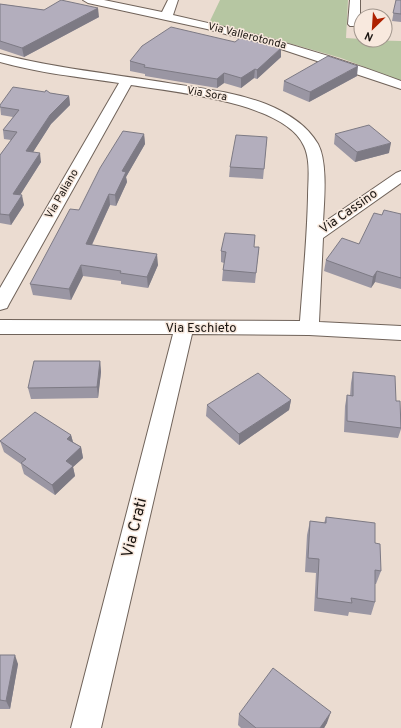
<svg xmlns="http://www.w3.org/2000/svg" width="401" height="728" viewBox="0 0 401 728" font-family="Overpass,sans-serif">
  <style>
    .green { fill: #b6c6a2 }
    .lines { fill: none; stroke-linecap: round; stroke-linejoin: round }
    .minor-casing { stroke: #70635a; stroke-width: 2 }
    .minor { fill: #fff; fill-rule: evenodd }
    .wall { fill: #9a96a3 }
    .shaded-wall { fill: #7d7a84 }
    .building { fill: #b3aebd; stroke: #7d7a84 }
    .labels { text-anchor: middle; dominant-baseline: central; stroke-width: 3; stroke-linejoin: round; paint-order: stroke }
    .far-street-label { font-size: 11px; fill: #1b1612; stroke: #f8e9de }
    .street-label { font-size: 13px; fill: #1b1612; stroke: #f8e9de }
    .near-street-label { font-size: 16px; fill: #1b1612; stroke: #f8e9de }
  </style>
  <rect width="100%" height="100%" fill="#ebdcd1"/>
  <polygon class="green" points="220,0 348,0 346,38 361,39 361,40 401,41 401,81 341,58 271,38 209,23"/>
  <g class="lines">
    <g class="minor-casing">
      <g id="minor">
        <path d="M83 0H104L162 12 168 0H178L173 15C250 32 326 53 401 81V89L281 49 207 29 88 3Z"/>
        <polygon points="350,0 360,0 360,24 358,26 350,26 348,24"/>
        <path d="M0 54C55 68 112 74 168 83 200 88 235 92 266 104 286 112 307 125 318 144 328 163 324 201 323 223L396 173 401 171V183L323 238 319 322 401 326V340L309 335 192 334 101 728H71L173 334H0V320L300 321C303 280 307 239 308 197 308 181 311 161 304 146 285 102 173 92 131 85L9 304 7 308 0 310V288L119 83C79 77 39 73 0 62Z"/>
      </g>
    </g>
    <use href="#minor" class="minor"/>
  </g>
  <g class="wall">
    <polygon points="396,0 401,0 401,22 392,21"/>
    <polygon points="0,4 99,17 24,57 0,49"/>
    <polygon points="281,57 257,79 254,78 241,88 224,83 217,88 145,76 145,74 130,71 130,61"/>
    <polygon points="357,76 309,102 283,91 284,81"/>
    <polygon points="50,93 69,96 70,105 51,124 33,152 41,162 20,195 24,205 11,225 0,223 0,155 11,140 4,139 3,130 13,117 1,115 0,105"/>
    <polygon points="144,134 145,144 126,177 127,182 116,206 110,205 92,245 158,265 148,288 121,284 121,281 83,276 71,300 33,295 30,284 79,210"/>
    <polygon points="335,134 389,153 355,162 334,144"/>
    <polygon points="267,137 263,179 229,177 230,167"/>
    <polygon points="401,214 401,289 375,282 371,288 324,271 326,260 359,244 382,215"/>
    <polygon points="255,247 259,247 255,283 222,281 223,270 224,263 221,262 221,251"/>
    <polygon points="100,361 101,372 98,398 31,399 28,388"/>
    <polygon points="353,372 396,401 401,418 401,429 398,438 344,432 345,406 347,395 350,396 351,383"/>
    <polygon points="291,400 289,410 239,445 206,416 207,405"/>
    <polygon points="71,435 73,442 81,447 83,458 73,467 75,476 55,495 24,474 21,464 4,452 0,441"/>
    <polygon points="326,517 375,543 381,571 376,584 375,584 375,602 371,615 349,612 348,616 314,611 316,573 305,572 307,535 310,521 324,523"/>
    <polygon points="0,655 18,664 10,709 0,709"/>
    <polygon points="239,714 327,723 324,728 241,728 238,725"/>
  </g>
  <g class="shaded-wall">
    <polygon points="98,8 99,17 24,57 22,48"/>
    <polygon points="281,48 281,57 257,79 257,70"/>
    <polygon points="358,66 357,76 309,102 310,92"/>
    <polygon points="255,69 254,78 241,88 241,78"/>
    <polygon points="224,73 224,83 217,88 217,79"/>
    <polygon points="69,96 70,105 51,124 28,160 26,151 50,115"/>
    <polygon points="144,134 145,144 126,177 127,182 116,206 115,195 122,171"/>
    <polygon points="391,143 389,153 355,162 357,152"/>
    <polygon points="40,153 41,162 15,203 13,194"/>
    <polygon points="109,194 110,205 87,255 86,244"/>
    <polygon points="22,195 24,205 11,225 9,215"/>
    <polygon points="157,254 158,265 148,288 147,277"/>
    <polygon points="81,265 83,276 71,300 69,289"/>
    <polygon points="377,271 375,282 371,288 373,277"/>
    <polygon points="100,361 101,372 98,398 97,387"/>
    <polygon points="291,400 289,410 239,445 239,434"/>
    <polygon points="71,435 74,446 67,439"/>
    <polygon points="81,447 83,458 73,467 75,476 55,495 52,485 66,461"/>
    <polygon points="15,655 18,664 10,709 6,701"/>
    <polygon points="331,712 327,723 324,728 320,728"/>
  </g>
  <g class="building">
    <polygon points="61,0 98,8 22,48 0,41 0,4 44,10"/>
    <polygon points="396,0 401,0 401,14 393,13"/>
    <polygon points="171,27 235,42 240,38 281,48 257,70 255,69 241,78 224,73 217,79 144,67 145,65 130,61 142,46"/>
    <polygon points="328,56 358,66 310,92 284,81"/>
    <polygon points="13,87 45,92 46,90 50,93 69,96 50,115 26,151 40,153 13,194 22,195 9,215 0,214 0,155 17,132 3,130 19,110 0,107 0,105"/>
    <polygon points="369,125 391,143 357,152 335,134"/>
    <polygon points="123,131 144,134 122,171 126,172 115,195 109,194 86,244 157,254 147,277 120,273 121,271 81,265 69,289 30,284 70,209 79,210 100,168"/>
    <polygon points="236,135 267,137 264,169 230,167"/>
    <polygon points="384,210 401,214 401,278 377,271 373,277 326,260 342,238 359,244 374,213 382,215"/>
    <polygon points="225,233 255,235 254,247 259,247 256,273 223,270 226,252 221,251"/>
    <polygon points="34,361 100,361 97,387 28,388"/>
    <polygon points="353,372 395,376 396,401 400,401 401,428 347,421 347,395 353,396"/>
    <polygon points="258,373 291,400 239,434 207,405"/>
    <polygon points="35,412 71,435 67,439 81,447 66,461 73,466 52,485 21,463 26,459 0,441"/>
    <polygon points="326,517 375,523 375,543 380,544 381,571 375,570 375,602 351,598 352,603 317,598 319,559 308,558 310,521 326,523"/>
    <polygon points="0,655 15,655 6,701 0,700"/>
    <polygon points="273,668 331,712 320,728 256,728 239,714"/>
  </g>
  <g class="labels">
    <g class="far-street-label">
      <text transform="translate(247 36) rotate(14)">Via Vallerotonda</text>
      <text transform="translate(207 94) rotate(10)">Via Sora</text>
      <text transform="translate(62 194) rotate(-60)">Via Paliano</text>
    </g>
    <g class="street-label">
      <text transform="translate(349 212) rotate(-35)">Via Cassino</text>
      <text x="201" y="329">Via Eschieto</text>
    </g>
    <g class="near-street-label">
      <text transform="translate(135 528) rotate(-76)">Via Crati</text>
    </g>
  </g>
  <g transform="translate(373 28) rotate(205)"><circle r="19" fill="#f8e9de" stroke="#a0958c"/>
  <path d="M0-3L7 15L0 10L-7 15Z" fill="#ae2100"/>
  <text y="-6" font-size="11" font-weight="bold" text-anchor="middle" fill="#1b1612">N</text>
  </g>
</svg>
